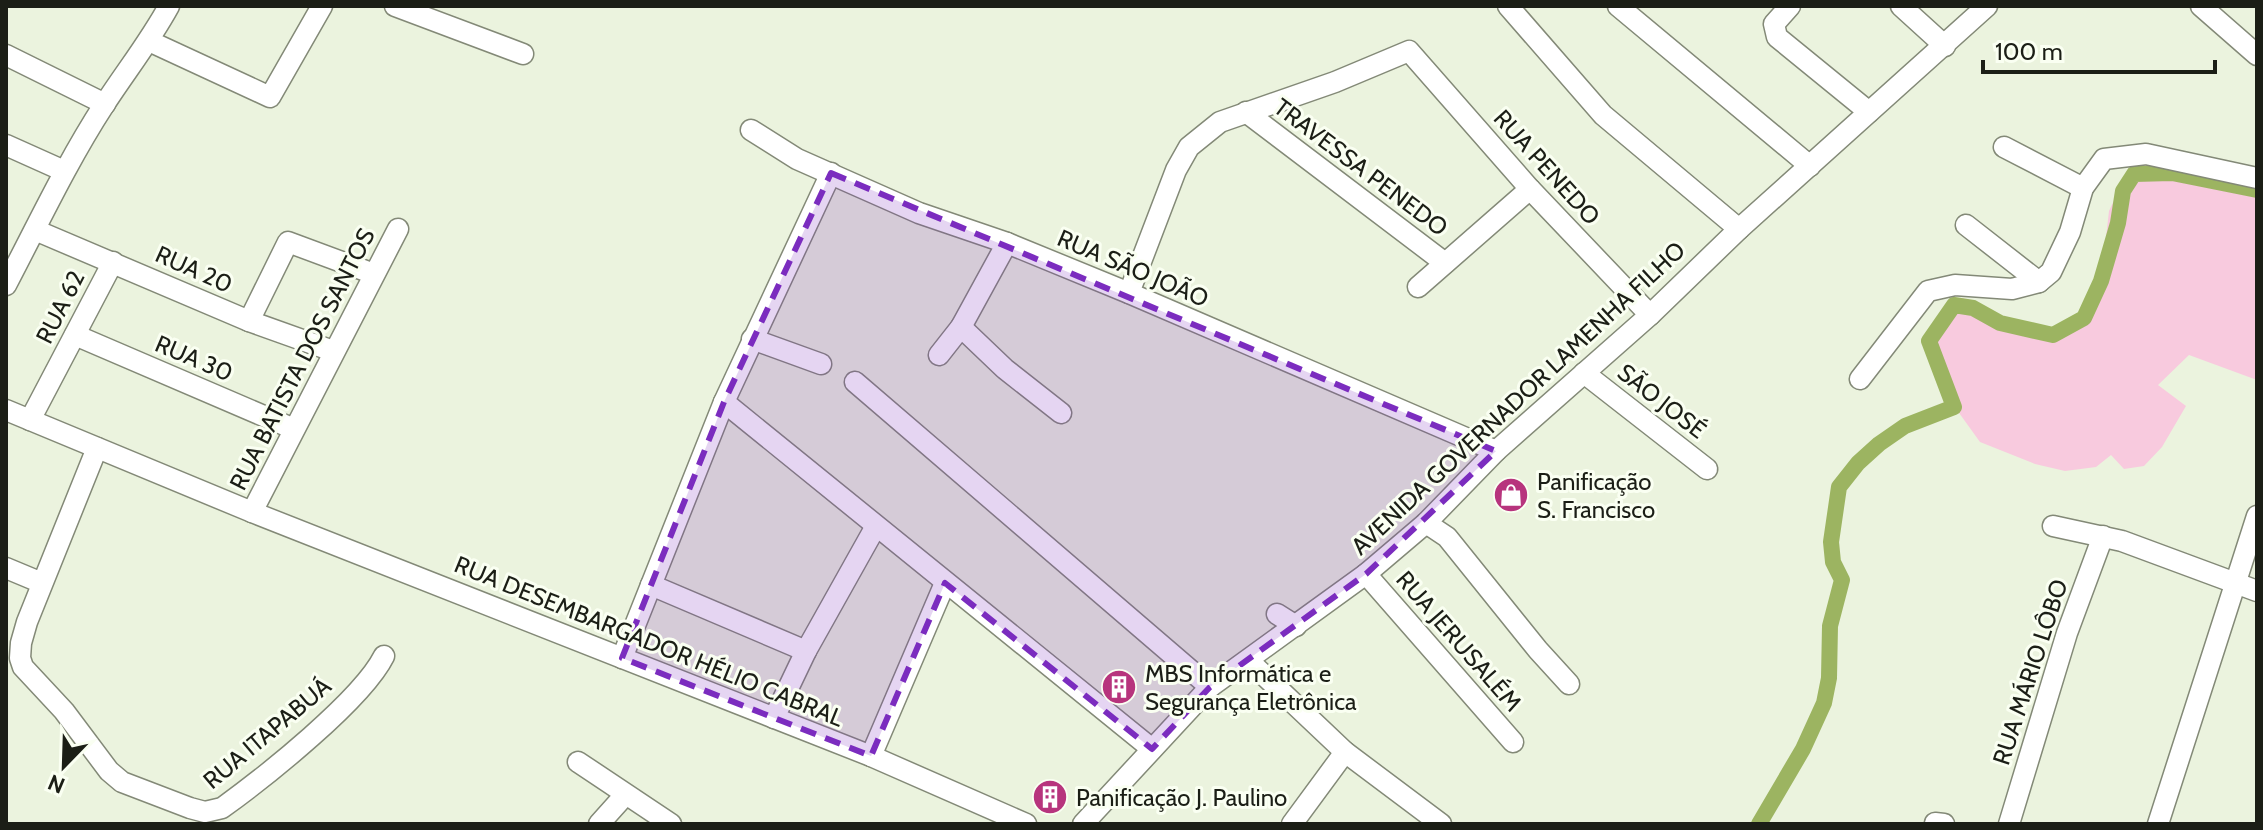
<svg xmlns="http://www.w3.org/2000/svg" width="2263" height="830" viewBox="0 0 2263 830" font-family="Cabin,sans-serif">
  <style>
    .green { fill: #f8cade }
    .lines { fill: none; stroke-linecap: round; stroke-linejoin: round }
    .canal { stroke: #9cb461; stroke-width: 16 }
    .minor-casing { stroke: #838977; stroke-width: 23 }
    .minor { stroke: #fff; stroke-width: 20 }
    .marked { fill: #7b2cbf; fill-opacity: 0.2; stroke: #7b2cbf; stroke-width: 6; stroke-dasharray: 16 10; stroke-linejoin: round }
    .labels { text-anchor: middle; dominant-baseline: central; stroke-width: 6; stroke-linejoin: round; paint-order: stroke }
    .street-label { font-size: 24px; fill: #1b1e16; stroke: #fafff2 }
    .poi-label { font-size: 24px; fill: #1b1e16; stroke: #fafff2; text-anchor: start }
  </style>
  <rect width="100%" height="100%" fill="#ebf3de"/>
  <polygon class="green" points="2154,162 2257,183 2257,380 2189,355 2158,385 2186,406 2162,447 2144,466 2124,469 2111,455 2096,467 2065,471 2035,464 1980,442 1949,399 1929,341 1942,313 1963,298 2023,327 2067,328 2077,322 2101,281 2109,211 2129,169"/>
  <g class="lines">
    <polyline class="canal" points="1759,824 1803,749 1824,703 1829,678 1830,626 1842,580 1833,562 1831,542 1839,487 1858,463 1879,444 1905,426 1954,407 1929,341 1954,305 1973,308 2000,323 2053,335 2084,318 2101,281 2118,223 2123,191 2134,174 2172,173 2257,190"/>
    <g class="minor-casing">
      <g id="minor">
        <polyline points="395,6 523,54"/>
        <polyline points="1508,6 1603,115 1739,229"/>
        <polyline points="1618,6 1810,166"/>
        <polyline points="1790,6 1774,24 1777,37 1869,112"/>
        <polyline points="1901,6 1945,46"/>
        <polyline points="2201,6 2257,55"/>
        <polyline points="149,41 270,97 322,6"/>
        <polyline points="6,55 105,104"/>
        <polyline points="1246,112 1445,263"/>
        <polyline points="751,130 797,159 919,213 1007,243 1129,293 1496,451"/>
        <polyline points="6,145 64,171"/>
        <polyline points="2004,147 2083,188"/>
        <polyline points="1966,225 2039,282"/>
        <polyline points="35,230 249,321 333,351"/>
        <path d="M6 285C38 224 67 162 104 105 126 71 150 41 169 6"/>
        <polyline points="1418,287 1530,189"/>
        <polyline points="1129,293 1176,170 1189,147 1220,122 1335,82 1409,51 1530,189 1650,315"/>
        <polyline points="249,321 288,242 374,274"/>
        <polyline points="961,327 1005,369 1061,413"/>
        <polyline points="75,335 294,429"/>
        <polyline points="752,339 821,364"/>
        <polyline points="939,355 961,327 1007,243"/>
        <polyline points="1584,373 1707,469"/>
        <polyline points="1860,379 1928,291 1955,285 2012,289 2039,282 2051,272 2070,232 2083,188 2104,159 2146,154 2257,178"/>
        <polyline points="855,382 1210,687"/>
        <polyline points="724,402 1152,749"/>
        <polyline points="6,410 252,512 871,756 1026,824"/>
        <polyline points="30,420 113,262"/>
        <path d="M97 448 27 622 21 643 20 658 23 667 64 711 109 771 122 782 190 808 205 812 222 808C265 777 362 700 384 656"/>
        <polyline points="252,512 398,229"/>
        <polyline points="1426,523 1447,537 1538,650 1569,684"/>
        <polyline points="2053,526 2122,541 2257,591"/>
        <polyline points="6,568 42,583"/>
        <polyline points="1366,574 1513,742"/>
        <polyline points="651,585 806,651"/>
        <polyline points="1277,614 1296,626"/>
        <polyline points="622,658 724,402 831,173"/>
        <polyline points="1249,661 1345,752 1441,824"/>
        <polyline points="774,718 806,651 876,526"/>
        <polyline points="871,756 945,583"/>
        <polyline points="578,762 671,824"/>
        <polyline points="1935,823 1944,824"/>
        <polyline points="599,824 625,795"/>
        <polyline points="1083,824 1210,687 1366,574 1426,523 1496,451 1650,315 1739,229 1987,6"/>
        <polyline points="1292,824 1345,752"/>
        <polyline points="2009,824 2067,633 2103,536"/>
        <polyline points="2158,824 2257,516"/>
      </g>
    </g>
    <use href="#minor" class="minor"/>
  </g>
  <path class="marked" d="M831 173 1496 451 1366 574 1210 687 1152 749 945 583 871 756 622 658 724 402Z"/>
  <defs>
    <g id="shop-disc" transform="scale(1.8)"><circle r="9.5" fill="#b7347d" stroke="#fafff2"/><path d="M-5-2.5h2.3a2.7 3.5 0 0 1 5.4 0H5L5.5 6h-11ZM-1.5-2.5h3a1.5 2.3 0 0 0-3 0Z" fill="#fff"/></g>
    <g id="building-disc" transform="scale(1.8)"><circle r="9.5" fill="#b7347d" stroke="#fafff2"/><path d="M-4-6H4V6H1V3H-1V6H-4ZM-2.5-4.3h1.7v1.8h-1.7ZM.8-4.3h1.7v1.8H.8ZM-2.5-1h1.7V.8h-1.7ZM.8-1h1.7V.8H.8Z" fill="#fff"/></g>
  </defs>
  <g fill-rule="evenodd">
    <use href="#shop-disc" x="1511" y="495"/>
    <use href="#building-disc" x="1119" y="687"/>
    <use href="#building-disc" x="1050" y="797"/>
  </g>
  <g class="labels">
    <g class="street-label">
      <text transform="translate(1361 167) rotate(37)">TRAVESSA PENEDO</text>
      <text transform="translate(1547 167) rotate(48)">RUA PENEDO</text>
      <text transform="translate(1133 268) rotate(23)">RUA SÃO JOÃO</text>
      <text transform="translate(194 269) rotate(24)">RUA 20</text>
      <text transform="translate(60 307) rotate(-63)">RUA 62</text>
      <text transform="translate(194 358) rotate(23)">RUA 30</text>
      <text transform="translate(302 359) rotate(-63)">RUA BATISTA DOS SANTOS</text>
      <text transform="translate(1518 398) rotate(-43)">AVENIDA GOVERNADOR LAMENHA FILHO</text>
      <text transform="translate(1662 401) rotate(38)">SÃO JOSÉ</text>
      <text transform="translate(649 641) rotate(22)">RUA DESEMBARGADOR HÉLIO CABRAL</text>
      <text transform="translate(1459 641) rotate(49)">RUA JERUSALÉM</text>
      <text transform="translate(2030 672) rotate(-72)">RUA MÁRIO LÔBO</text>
      <text transform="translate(267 733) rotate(-40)">RUA ITAPABUÁ</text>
    </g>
    <g class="poi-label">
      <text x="1537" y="481">Panificação<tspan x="1537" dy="28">S. Francisco</tspan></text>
      <text x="1145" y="673">MBS Informática e<tspan x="1145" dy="28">Segurança Eletrônica</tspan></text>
      <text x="1076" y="797">Panificação J. Paulino</text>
    </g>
  </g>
  <rect width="2263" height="830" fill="none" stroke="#1b1e16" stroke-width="16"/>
  <g transform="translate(64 766) rotate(203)" stroke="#fafff2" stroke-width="6" paint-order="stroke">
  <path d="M0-6L14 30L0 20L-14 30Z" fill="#1b1e16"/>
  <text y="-12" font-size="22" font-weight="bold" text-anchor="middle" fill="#1b1e16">N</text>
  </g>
  <path d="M1983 60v12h232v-12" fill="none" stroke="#1b1e16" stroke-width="4"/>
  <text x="1995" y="60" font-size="24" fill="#1b1e16" stroke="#fafff2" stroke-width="6" paint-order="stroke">100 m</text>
</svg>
